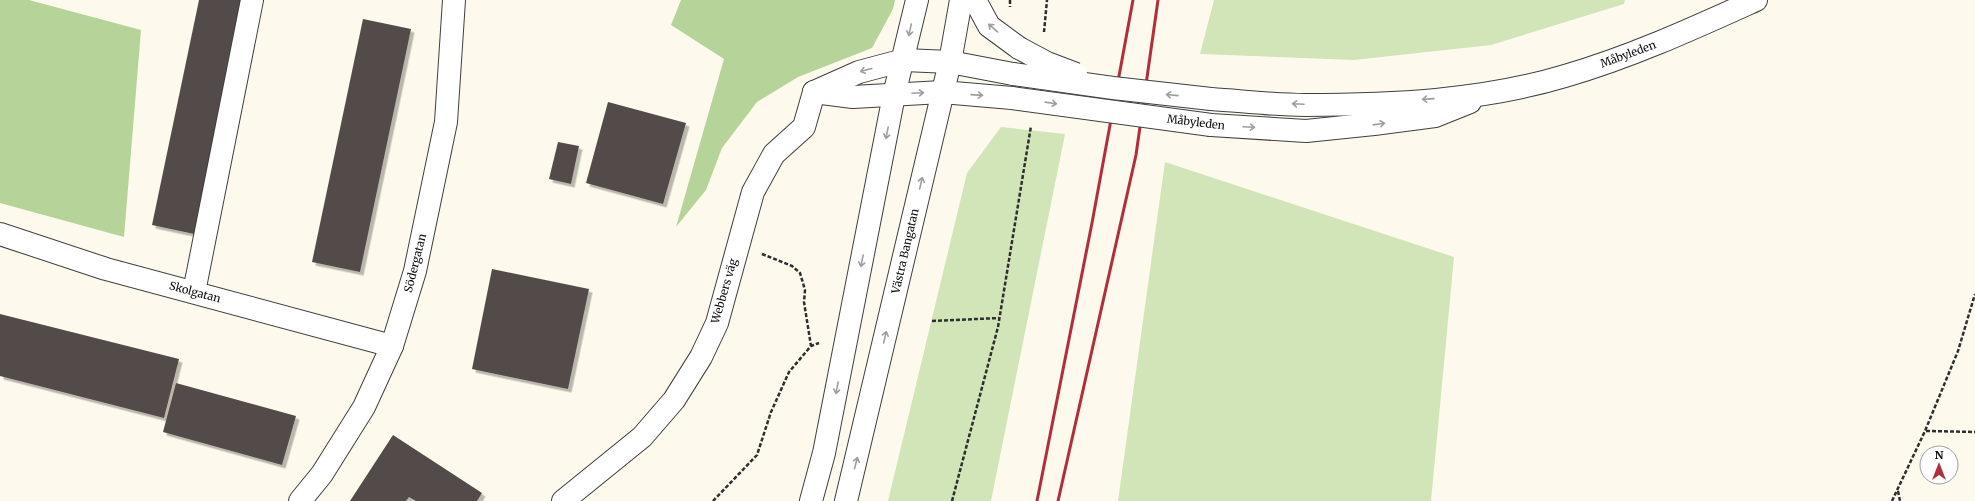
<svg xmlns="http://www.w3.org/2000/svg" width="1975" height="501" viewBox="0 0 1975 501" font-family="Merriweather,serif">
  <style>
    .green { fill: #d1e5b8 }
    .forest { fill: #b6d499 }
    .building { fill: #534c49; filter: url(#shadow) }
    .lines { fill: none; stroke-linecap: round; stroke-linejoin: round }
    .minor-casing { stroke: #3f3f3f; stroke-width: 24 }
    .path { stroke: #2e2e2e; stroke-width: 2.5; stroke-dasharray: 4 2; stroke-linecap: butt }
    .minor { stroke: #fff; stroke-width: 22 }
    .rail { stroke: #b02f3a; stroke-width: 3 }
    .minor-bridge-casing { stroke: #3f3f3f; stroke-width: 24; stroke-linecap: butt }
    .minor-bridge { stroke: #fff; stroke-width: 22 }
    .oneway { stroke: #9e9e9e }
    .labels { text-anchor: middle; dominant-baseline: central; stroke-width: 4; stroke-linejoin: round; paint-order: stroke }
    .street-label { font-size: 11px; fill: #0c0c0c; stroke: #fff }
  </style>
  <defs>
    <filter id="shadow"><feDropShadow dx="3.5" dy="3.5" stdDeviation="0" flood-color="#0004"/></filter>
  </defs>
  <rect width="100%" height="100%" fill="#fdf9ec"/>
  <g class="green">
    <polygon points="1214,0 1625,0 1624,4 1491,45 1354,60 1200,54"/>
    <polygon points="1001,127 1065,134 991,501 888,501 967,173"/>
    <polygon points="1165,162 1454,257 1431,501 1118,501"/>
  </g>
  <g class="forest">
    <polygon points="0,0 29,0 141,30 124,237 0,203"/>
    <polygon points="681,0 895,0 893,9 872,48 798,77 757,102 722,148 706,190 676,227 724,59 671,25"/>
  </g>
  <g class="building">
    <polygon points="199,0 248,0 199,235 152,225"/>
    <polygon points="363,19 411,29 360,272 312,262"/>
    <polygon points="608,102 686,123 663,204 586,183"/>
    <polygon points="558,142 579,146 571,184 549,179"/>
    <polygon points="492,269 589,289 568,389 472,369"/>
    <polygon points="0,314 179,359 164,418 0,376"/>
    <polygon points="176,383 296,416 282,465 163,432"/>
    <polygon points="393,435 482,493 477,501 416,501 409,497 406,501 350,501"/>
  </g>
  <g class="lines">
    <g class="minor-casing">
      <g id="minor">
        <polyline points="975,0 989,26 1019,48"/>
        <polyline points="814,92 859,72 904,60 950,62 1013,74"/>
        <polyline points="814,92 853,97 942,92 1012,98"/>
        <path d="M1211 99C1242 101 1274 105 1305 105 1391 105 1482 101 1565 76 1631 57 1694 28 1756 0"/>
        <polyline points="1211,125 1306,131 1374,124 1435,116 1470,102"/>
        <polyline points="0,234 106,269 392,346"/>
        <polyline points="194,292 252,0"/>
        <polyline points="300,501 322,474 364,407 392,346 415,271 446,122 454,0"/>
        <polyline points="563,501 642,437 674,400 701,357 717,323 753,192 774,154 804,127 814,92"/>
        <polyline points="811,501 824,453 894,95 917,0"/>
        <polyline points="846,501 950,62 961,0"/>
      </g>
    </g>
    <g class="path">
      <polyline points="1010,0 1010,7"/>
      <polyline points="1044,32 1047,0"/>
      <polyline points="762,254 792,266 800,273 805,290 804,302 811,346"/>
      <polyline points="932,321 999,318"/>
      <polyline points="1926,431 1975,432"/>
      <polyline points="1898,491 1900,501"/>
      <polyline points="713,501 757,455 771,412 789,372 811,346 819,343"/>
      <polyline points="952,501 998,327 1031,126"/>
      <polyline points="1892,501 1925,431 1958,351 1975,294"/>
    </g>
    <use href="#minor" class="minor"/>
    <g class="rail">
      <polyline points="1037,501 1092,223 1133,0"/>
      <polyline points="1058,501 1136,155 1158,0"/>
    </g>
    <g class="minor-bridge-casing">
      <g id="minor-bridge">
        <polyline points="1019,48 1047,63 1076,74"/>
        <polyline points="1013,74 1113,88 1211,99"/>
        <polyline points="1012,98 1211,125"/>
      </g>
    </g>
    <use href="#minor-bridge" class="minor-bridge"/>
  </g>
  <defs><path id="oneway-shaft" d="M-6 0H5M1.5-3L5.5 0L1.5 3" fill="none" stroke-width="1.6" stroke-linecap="round" stroke-linejoin="round"/></defs>
  <g class="oneway">
    <use href="#oneway-shaft" transform="translate(993 28) rotate(-139)"/>
    <use href="#oneway-shaft" transform="translate(910 30) rotate(102)"/>
    <use href="#oneway-shaft" transform="translate(866 70) rotate(165)"/>
    <use href="#oneway-shaft" transform="translate(918 93) rotate(-3)"/>
    <use href="#oneway-shaft" transform="translate(977 95) rotate(4)"/>
    <use href="#oneway-shaft" transform="translate(1172 95) rotate(-174)"/>
    <use href="#oneway-shaft" transform="translate(1428 99) rotate(176)"/>
    <use href="#oneway-shaft" transform="translate(1051 103) rotate(8)"/>
    <use href="#oneway-shaft" transform="translate(1298 104) rotate(-177)"/>
    <use href="#oneway-shaft" transform="translate(1379 124) rotate(-8)"/>
    <use href="#oneway-shaft" transform="translate(1249 127) rotate(3)"/>
    <use href="#oneway-shaft" transform="translate(887 133) rotate(101)"/>
    <use href="#oneway-shaft" transform="translate(921 183) rotate(-77)"/>
    <use href="#oneway-shaft" transform="translate(862 261) rotate(101)"/>
    <use href="#oneway-shaft" transform="translate(885 337) rotate(-77)"/>
    <use href="#oneway-shaft" transform="translate(837 388) rotate(101)"/>
    <use href="#oneway-shaft" transform="translate(856 463) rotate(-75)"/>
  </g>
  <g class="labels">
    <g class="street-label">
      <text transform="translate(1628 54) rotate(-20)">Måbyleden</text>
      <text transform="translate(1196 122) rotate(7)">Måbyleden</text>
      <text transform="translate(905 251) rotate(-77)">Västra Bangatan</text>
      <text transform="translate(415 263) rotate(-76)">Södergatan</text>
      <text transform="translate(724 291) rotate(-74)">Webbers väg</text>
      <text transform="translate(195 292) rotate(15)">Skolgatan</text>
    </g>
  </g>
  <g transform="translate(1939 465)"><circle r="19" fill="#ffffff" stroke="#9e9e9e"/>
  <path d="M0-3L7 15L0 10L-7 15Z" fill="#b02f3a"/>
  <text y="-6" font-size="11" font-weight="bold" text-anchor="middle" fill="#0c0c0c">N</text>
  </g>
</svg>
